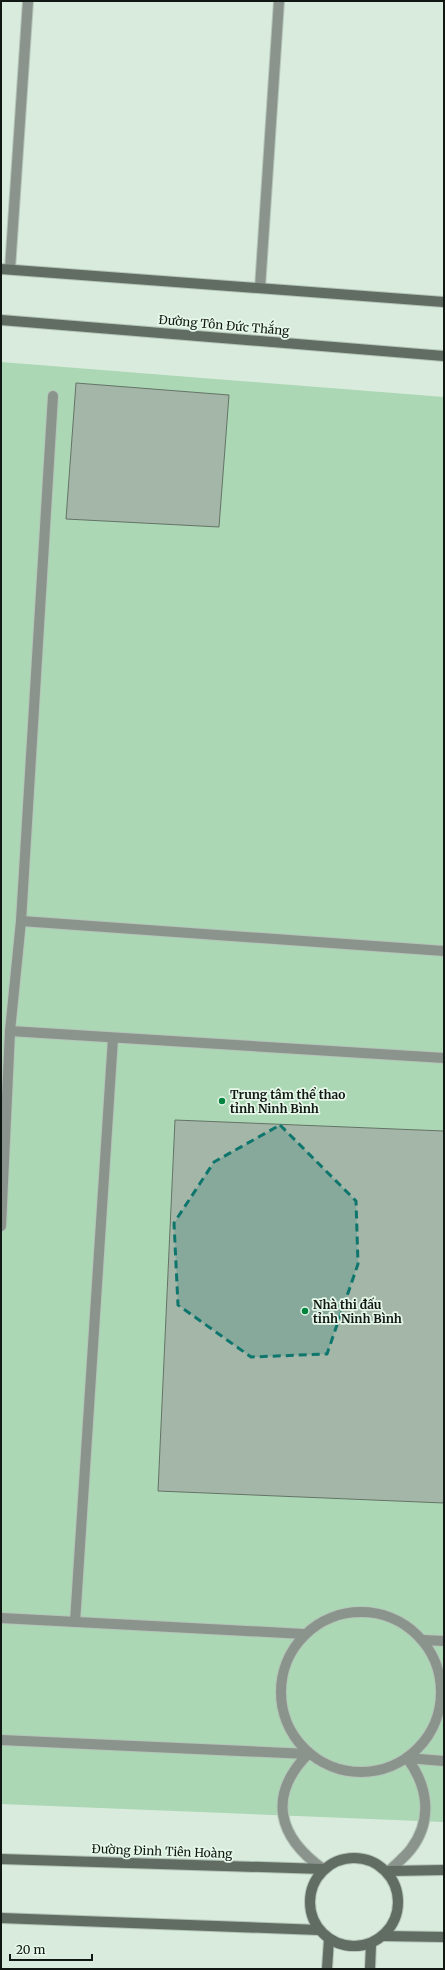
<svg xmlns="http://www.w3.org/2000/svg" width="445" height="1970" viewBox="0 0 445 1970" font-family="Merriweather,serif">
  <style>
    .grass { fill: #abd7b4 }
    .building { fill: #a4b6a7; stroke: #647467 }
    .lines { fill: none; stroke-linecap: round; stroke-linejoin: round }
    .lane-casing { stroke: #b4c5b8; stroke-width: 12 }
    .street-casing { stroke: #b4c5b8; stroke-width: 12 }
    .secondary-casing { stroke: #b4c5b8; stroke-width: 12 }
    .lane { stroke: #8b938d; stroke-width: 10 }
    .street { stroke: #8b938d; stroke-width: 10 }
    .secondary { stroke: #616c63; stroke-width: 10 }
    .marked { fill: #0f766e; fill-opacity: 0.2; stroke: #0f766e; stroke-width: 3; stroke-dasharray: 8 5; stroke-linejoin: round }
    .poi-dot { fill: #00833d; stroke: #e6f8e9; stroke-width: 1.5 }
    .labels { text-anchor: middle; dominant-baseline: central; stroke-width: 3.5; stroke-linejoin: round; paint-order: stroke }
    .street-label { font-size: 12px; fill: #111712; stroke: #e6f8e9 }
    .poi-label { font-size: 12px; font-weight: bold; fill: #111712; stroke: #e6f8e9; text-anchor: start }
  </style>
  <rect width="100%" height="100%" fill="#d8ebdc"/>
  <polygon class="grass" points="1,362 444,397 444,1822 1,1804"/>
  <g class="building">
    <polygon points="76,383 229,395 219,527 66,519"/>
    <polygon points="175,1120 444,1131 444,1503 158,1491"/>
  </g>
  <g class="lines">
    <g class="lane-casing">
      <g id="lane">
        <polyline points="21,921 444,951"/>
        <polyline points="10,1031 444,1058"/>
        <polyline points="1,1226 10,1031 21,921 53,396"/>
        <circle cx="361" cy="1692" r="80"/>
        <polyline points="1,1618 304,1634"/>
        <polyline points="75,1622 113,1038"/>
        <polyline points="423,1640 444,1641"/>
        <polyline points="1,1740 308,1754"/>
        <path d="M308 1754C267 1796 278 1837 323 1869"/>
        <polyline points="407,1758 444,1761"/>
        <path d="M389 1871C396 1864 405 1857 411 1849 433 1820 428 1786 407 1758"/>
      </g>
    </g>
    <g class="street-casing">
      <g id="street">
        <polyline points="10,269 28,1"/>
        <polyline points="260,288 279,1"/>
      </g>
    </g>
    <g class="secondary-casing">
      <g id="secondary">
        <polyline points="1,269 444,302"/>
        <polyline points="1,320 444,356"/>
        <circle cx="354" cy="1902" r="44"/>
        <polyline points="1,1859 323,1869"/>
        <polyline points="389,1871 444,1870"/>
        <polyline points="1,1918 319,1930"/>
        <polyline points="383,1936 444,1937"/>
        <polyline points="327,1969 329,1939"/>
        <polyline points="370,1969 371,1944"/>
      </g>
    </g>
    <use href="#lane" class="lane"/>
    <use href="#street" class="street"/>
    <use href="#secondary" class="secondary"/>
  </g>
  <path class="marked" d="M280 1125 356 1201 358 1264 327 1354 251 1357 178 1305 174 1223 214 1162Z"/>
  <g class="poi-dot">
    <circle cx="222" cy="1101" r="4"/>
    <circle cx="305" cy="1311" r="4"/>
  </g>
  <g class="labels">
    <g class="street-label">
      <text transform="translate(224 325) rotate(5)">Đường Tôn Đức Thắng</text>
      <text transform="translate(162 1851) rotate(2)">Đường Đinh Tiên Hoàng</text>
    </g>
    <g class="poi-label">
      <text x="230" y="1094">Trung tâm thể thao<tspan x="230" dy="14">tỉnh Ninh Bình</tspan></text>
      <text x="313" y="1304">Nhà thi đấu<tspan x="313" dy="14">tỉnh Ninh Bình</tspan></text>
    </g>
  </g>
  <rect width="445" height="1970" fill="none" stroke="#111712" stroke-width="4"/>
  <path d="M10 1954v6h82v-6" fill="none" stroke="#111712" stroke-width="2"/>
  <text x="16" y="1954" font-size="12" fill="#111712" stroke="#e6f8e9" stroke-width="3" paint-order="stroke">20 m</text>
</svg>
